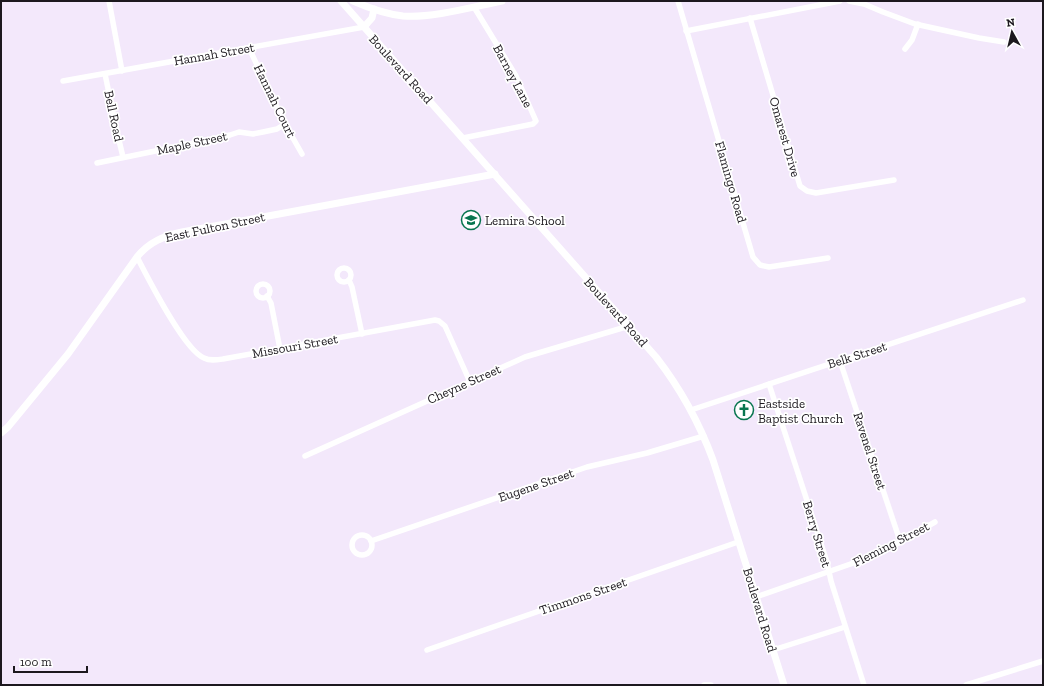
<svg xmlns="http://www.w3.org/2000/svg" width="1044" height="686" viewBox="0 0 1044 686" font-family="'Zilla Slab',serif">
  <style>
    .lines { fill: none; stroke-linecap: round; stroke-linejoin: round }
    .minor { stroke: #fff; stroke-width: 5.5 }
    .tertiary { stroke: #fff; stroke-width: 7 }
    .labels { text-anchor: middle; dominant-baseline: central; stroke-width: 3.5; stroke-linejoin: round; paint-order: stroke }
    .street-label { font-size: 13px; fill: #1c181e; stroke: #fff }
    .poi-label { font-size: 13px; fill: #1c181e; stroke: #fff; text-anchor: start }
  </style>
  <rect width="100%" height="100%" fill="#f3e8fb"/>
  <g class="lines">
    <g class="minor">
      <polyline points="109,1 122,71"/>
      <polyline points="678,1 753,257 760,265 769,267 828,258"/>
      <polyline points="849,1 864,4 883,12 915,24 979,38 1004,42"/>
      <polyline points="750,18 800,186 807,191 816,193 894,180"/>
      <polyline points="686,31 840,1"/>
      <polyline points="249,48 285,124 302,154"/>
      <polyline points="905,49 912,40 918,24"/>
      <polyline points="105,74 117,132 123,157"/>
      <polyline points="63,81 364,27"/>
      <polyline points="463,138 533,124 536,121 516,76 474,7"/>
      <polyline points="97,163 209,140 230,135 239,132 253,134 263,132 277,129 285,124"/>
      <path d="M137 257C148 278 184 350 204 358 210 361 216 360 223 359L435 320 439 321 445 326 470 382"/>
      <circle cx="344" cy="275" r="7"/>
      <polyline points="349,280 352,287 362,334"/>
      <circle cx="263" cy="291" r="7"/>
      <polyline points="267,296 271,303 280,349"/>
      <polyline points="840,361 900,541"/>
      <polyline points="769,384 827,562 831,581 864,685"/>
      <polyline points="691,410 1023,300"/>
      <polyline points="305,456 525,357 629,326"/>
      <circle cx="362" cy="545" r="10"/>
      <polyline points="371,541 587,467 647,453 704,436"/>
      <polyline points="756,597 862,560 886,550 935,522"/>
      <polyline points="427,650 738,542"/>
      <polyline points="773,650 845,627"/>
      <polyline points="704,685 711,685"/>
      <polyline points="966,685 1043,661"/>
    </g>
    <g class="tertiary">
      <path d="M341 1 656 357C680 388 699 422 713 460L784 685"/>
      <path d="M353 1C369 8 385 14 403 16 433 18 472 7 502 1"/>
      <polyline points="364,27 372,18 374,9"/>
      <path d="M1 433 8 427 68 354 137 257C149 242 164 236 182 232L495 174"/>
    </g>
  </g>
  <defs>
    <g id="school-ring" transform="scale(1)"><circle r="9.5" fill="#fff" stroke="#08754f" stroke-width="1.5"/><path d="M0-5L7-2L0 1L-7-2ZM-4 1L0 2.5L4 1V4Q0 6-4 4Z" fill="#08754f"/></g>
    <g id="church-ring" transform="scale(1)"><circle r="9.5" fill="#fff" stroke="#08754f" stroke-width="1.5"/><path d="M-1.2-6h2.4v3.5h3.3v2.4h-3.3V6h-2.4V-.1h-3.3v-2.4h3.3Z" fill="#08754f"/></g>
  </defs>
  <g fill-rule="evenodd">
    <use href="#school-ring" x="471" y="220"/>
    <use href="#church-ring" x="744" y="410"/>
  </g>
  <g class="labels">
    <g class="street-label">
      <text transform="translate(214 54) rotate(-10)">Hannah Street</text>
      <text transform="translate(401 69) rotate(48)">Boulevard Road</text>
      <text transform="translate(513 76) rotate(62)">Barney Lane</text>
      <text transform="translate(275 101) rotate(64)">Hannah Court</text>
      <text transform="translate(114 116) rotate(78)">Bell Road</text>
      <text transform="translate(785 137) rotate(74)">Omarest Drive</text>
      <text transform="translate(192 143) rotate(-12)">Maple Street</text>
      <text transform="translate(731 182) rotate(74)">Flamingo Road</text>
      <text transform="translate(215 227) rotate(-12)">East Fulton Street</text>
      <text transform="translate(616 312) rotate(48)">Boulevard Road</text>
      <text transform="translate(295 346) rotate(-10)">Missouri Street</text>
      <text transform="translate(857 355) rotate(-18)">Belk Street</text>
      <text transform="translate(464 384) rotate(-24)">Cheyne Street</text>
      <text transform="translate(870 451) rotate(72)">Ravenel Street</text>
      <text transform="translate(536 485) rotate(-19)">Eugene Street</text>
      <text transform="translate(817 534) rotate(73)">Berry Street</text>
      <text transform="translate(891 544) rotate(-27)">Fleming Street</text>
      <text transform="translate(583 596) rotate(-19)">Timmons Street</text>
      <text transform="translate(760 610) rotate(73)">Boulevard Road</text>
    </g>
    <g class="poi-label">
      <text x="485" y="220">Lemira School</text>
      <text x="758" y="403">Eastside<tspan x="758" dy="15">Baptist Church</tspan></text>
    </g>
  </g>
  <rect width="1044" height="686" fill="none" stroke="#1c181e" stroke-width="4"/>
  <g transform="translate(1012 32) rotate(352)" stroke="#ffffff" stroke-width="3" paint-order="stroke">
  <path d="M0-3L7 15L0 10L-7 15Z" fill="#1c181e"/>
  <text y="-6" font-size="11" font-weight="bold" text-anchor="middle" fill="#1c181e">N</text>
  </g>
  <path d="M14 666v6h73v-6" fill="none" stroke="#1c181e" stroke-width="2"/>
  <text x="20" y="666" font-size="12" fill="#1c181e" stroke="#ffffff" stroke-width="3" paint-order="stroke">100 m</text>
</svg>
